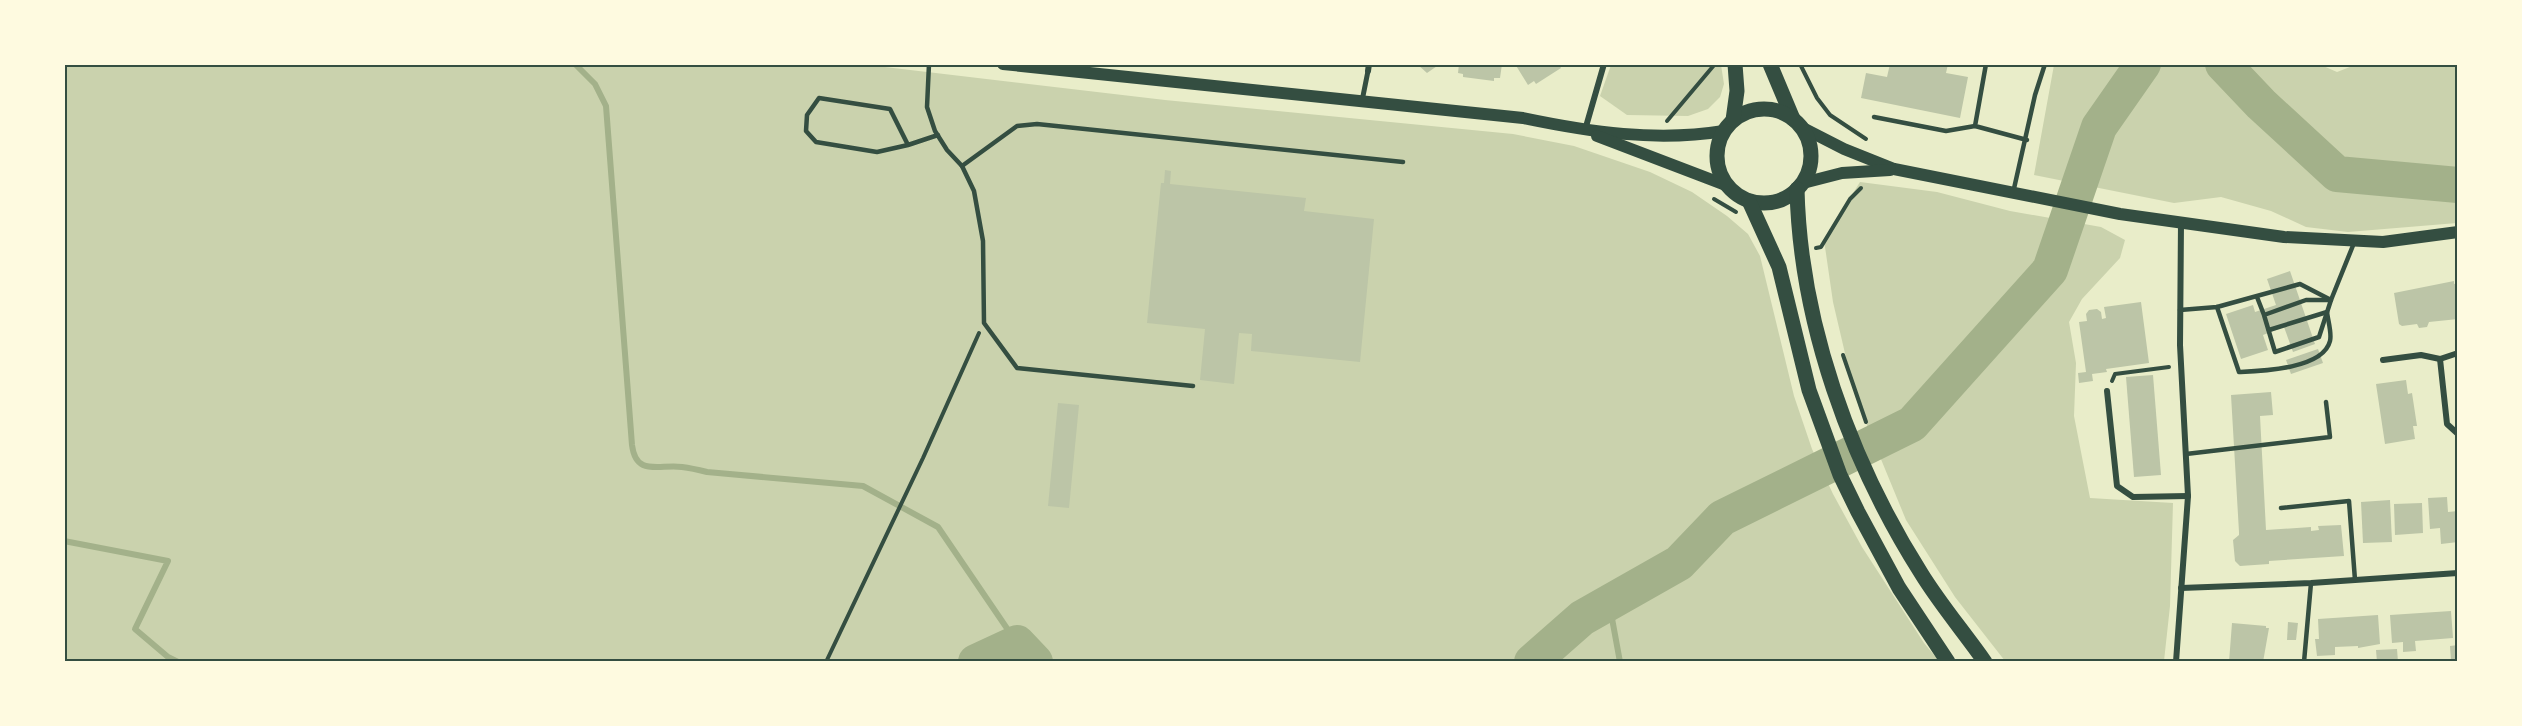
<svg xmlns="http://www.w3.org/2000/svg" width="2522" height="726" viewBox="0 0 2522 726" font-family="'Asap Condensed',sans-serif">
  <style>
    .green { fill: #cad2ad }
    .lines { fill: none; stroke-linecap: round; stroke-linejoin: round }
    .stream { stroke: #a3b18a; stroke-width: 6 }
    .river { stroke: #a3b18a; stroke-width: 36 }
    .building { fill: #bcc5a7 }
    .path { stroke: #344e41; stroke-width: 4 }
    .service { stroke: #344e41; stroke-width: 4.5 }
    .pedestrian { stroke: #344e41; stroke-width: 5 }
    .minor { stroke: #344e41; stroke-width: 6 }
    .secondary { stroke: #344e41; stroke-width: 12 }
    .primary { stroke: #344e41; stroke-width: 15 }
    .neatline { fill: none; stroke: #344e41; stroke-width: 2 }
  </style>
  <rect width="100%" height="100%" fill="#e9edc9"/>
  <g class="green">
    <polygon points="64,65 868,65 1165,100 1513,134 1574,146 1650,172 1692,192 1727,216 1748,234 1760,256 1794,396 1812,449 1833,494 1862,547 1924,643 1939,661 65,661"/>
    <polygon points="1611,65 1721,65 1724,84 1720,97 1708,109 1688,116 1627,115 1600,96"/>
    <polygon points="2321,65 2337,72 2355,65 2457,65 2457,223 2348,232 2306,227 2271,211 2221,197 2174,203 2034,175 2054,65"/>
    <polygon points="1860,182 1937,192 2010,211 2101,227 2125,240 2120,258 2082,299 2069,322 2076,363 2074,416 2090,498 2173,503 2170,606 2164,661 2005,661 1955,597 1906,520 1855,396 1833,302 1824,240"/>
  </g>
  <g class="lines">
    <g class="stream">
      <path d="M575 64 595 84 606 106 632 445C636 477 659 464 682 467 690 468 699 470 707 472L863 486 938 527 1017 643"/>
      <polyline points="64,541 168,561 135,629 168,657 178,662"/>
      <polyline points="1609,602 1620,662"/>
    </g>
    <g class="river">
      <polyline points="2223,64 2261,104 2337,174 2458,185"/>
      <polyline points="976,662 1017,643 1035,662"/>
      <polyline points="1532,662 1582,618 1679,563 1722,518 1912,424 2050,270 2099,127 2143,64"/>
    </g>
  </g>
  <g class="building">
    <polygon points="1417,64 1440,64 1427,73"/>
    <polygon points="1459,64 1502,64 1500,78 1494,78 1494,81 1463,77 1463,74 1458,73"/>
    <polygon points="1515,64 1559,64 1561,68 1536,84 1534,81 1528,85"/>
    <polygon points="1890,64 1948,64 1946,73 1968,77 1960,118 1861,98 1866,73 1887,77"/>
    <polygon points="1165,170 1171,171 1170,184 1306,198 1304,211 1374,219 1360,362 1251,351 1252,334 1239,333 1234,384 1200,380 1205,329 1147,323 1161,183 1164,183"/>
    <polygon points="2290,271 2315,344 2293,352 2284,327 2263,335 2268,350 2241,359 2226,314 2253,305 2255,312 2276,305 2267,279"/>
    <polygon points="2454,281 2454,284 2458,283 2458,319 2429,322 2427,327 2419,328 2417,324 2402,326 2399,324 2394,293"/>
    <polygon points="2141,302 2149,363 2106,369 2107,372 2092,374 2093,381 2079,383 2078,373 2086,372 2079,322 2087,321 2086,314 2089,310 2097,309 2101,312 2102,319 2106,318 2104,307"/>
    <polygon points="2318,349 2323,363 2291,374 2286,360"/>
    <polygon points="2153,375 2161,475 2134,477 2126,377"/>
    <polygon points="2406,380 2408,394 2412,393 2417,426 2413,426 2415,439 2385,444 2376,384"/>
    <polygon points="2271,392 2273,415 2260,416 2266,530 2311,527 2311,531 2319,530 2318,526 2341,525 2344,556 2269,561 2269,564 2240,566 2235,561 2233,540 2239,535 2239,532 2231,395"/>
    <polygon points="1058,403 1079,405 1069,508 1048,506"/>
    <polygon points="2447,497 2448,512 2458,511 2458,542 2441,544 2440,528 2430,529 2428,498"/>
    <polygon points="2390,500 2392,542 2363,543 2361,502"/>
    <polygon points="2422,503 2423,533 2395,535 2394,504"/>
    <polygon points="2451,611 2453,638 2415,641 2416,651 2403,652 2403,642 2392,643 2390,615"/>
    <polygon points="2378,615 2380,644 2358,648 2358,646 2335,647 2335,655 2317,656 2315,639 2319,639 2318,619"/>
    <polygon points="2288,622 2298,623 2296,640 2287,640"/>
    <polygon points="2232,623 2266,626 2266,628 2269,628 2263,662 2229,662"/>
    <polygon points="2458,645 2458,661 2451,661 2450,646"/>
    <polygon points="2397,649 2398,662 2377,662 2376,650"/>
  </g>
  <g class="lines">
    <g class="path">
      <polyline points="1800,64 1817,98 1830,115 1866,139"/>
      <polyline points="1667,121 1715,64"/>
      <polyline points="1714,199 1736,212"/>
      <polyline points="1816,248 1821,247 1850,199 1861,188"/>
      <polyline points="1843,355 1866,422"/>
      <polyline points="2112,381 2115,374 2169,367"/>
      <polyline points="826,662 923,458 979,333"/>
    </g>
    <g class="service">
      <polyline points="929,64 927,107 935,131 947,150 962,166 974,191 983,241 984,323 1017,368 1193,386"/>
      <polyline points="1986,64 1975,126 2027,140"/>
      <polyline points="1874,117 1946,131 1975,126"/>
      <polyline points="908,145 890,109 819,98 807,115 806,131 816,142 877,152 908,145 938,135"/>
      <polyline points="962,166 1017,126 1037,124 1403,162"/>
      <polyline points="2013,193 2035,95 2045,64"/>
      <polyline points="2257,297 2264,315 2306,300 2331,300 2319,337 2275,352 2264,315"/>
      <path d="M2217 307 2239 372C2262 371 2323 369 2330 341 2332 333 2328 321 2327 312L2269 330"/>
      <polyline points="2180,310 2217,307 2300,284 2331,300 2354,243"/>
      <polyline points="2186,454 2330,437 2326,402"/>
      <polyline points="2281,508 2349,501 2355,580"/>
      <polyline points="2304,662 2311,583"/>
    </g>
    <polyline class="pedestrian" points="1362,101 1368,71"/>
    <g class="minor">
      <polyline points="1368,71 1369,64"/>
      <polyline points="1585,130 1604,64"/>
      <polyline points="2458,353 2440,359 2447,424 2458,434"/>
      <polyline points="2383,360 2421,355 2440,359"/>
      <polyline points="2107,391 2117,486 2133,497 2188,496"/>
      <polyline points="2181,588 2311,583 2458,573"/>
      <polyline points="2176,662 2188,496 2180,345 2181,223"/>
    </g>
    <g class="secondary">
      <path d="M1003 64 1523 118C1590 132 1656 142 1724 131"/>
      <polyline points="1801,127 1844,149 1894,169 2120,214 2284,237 2383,242 2458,232"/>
      <polyline points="1597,136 1728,186"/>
      <polyline points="1803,183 1842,173 1890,170"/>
    </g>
    <g class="primary">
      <polyline points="1770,64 1793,119"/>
      <circle cx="1764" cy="156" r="47"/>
      <polyline points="1733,120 1737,91 1735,64"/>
      <path d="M1797 189C1800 322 1850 461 1921 573 1940 604 1964 632 1985 662"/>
      <polyline points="1749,201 1779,267 1809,390 1840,475 1858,512 1899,588 1948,662"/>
    </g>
  </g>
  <rect width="2522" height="726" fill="none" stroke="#fefae0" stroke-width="132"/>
  <rect x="66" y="66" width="2390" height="594" class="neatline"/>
</svg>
